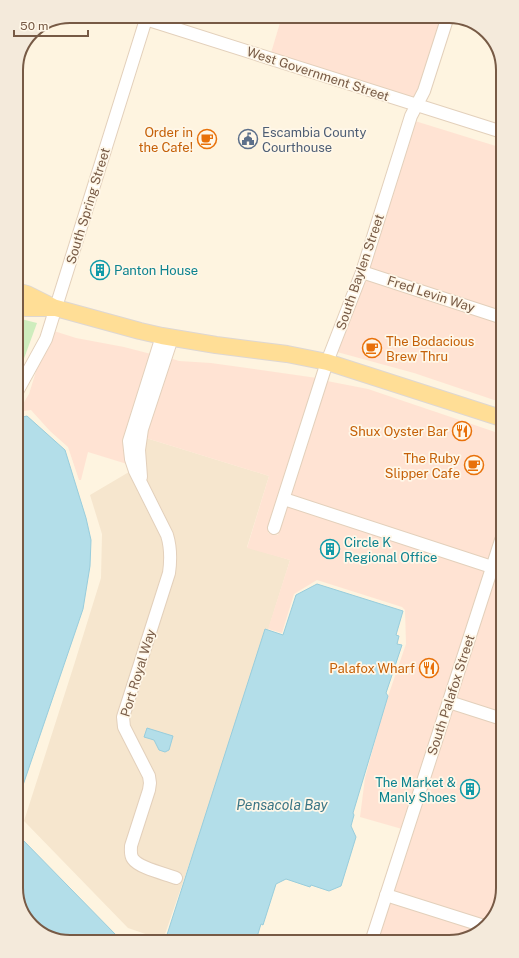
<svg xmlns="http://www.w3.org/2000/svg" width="519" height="958" viewBox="0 0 519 958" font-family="'Public Sans',sans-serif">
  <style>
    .residential { fill: #f6e6ce }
    .commercial { fill: #ffe3d3 }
    .green { fill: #ceedbd }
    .water { fill: #b3dee9; stroke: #98cddc }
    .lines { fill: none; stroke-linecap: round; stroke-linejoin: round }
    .minor-casing { stroke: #e3d0bb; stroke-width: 14 }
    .major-casing { stroke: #ded7d2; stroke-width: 18 }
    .minor { stroke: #fff; stroke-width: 12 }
    .major { stroke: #ffde96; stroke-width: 16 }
    .labels { text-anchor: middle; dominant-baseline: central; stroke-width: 3.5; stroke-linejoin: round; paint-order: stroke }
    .street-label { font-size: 13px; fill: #775a45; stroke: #fff7e8 }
    .food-label { font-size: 13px; fill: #c56008; stroke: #fff7e8; text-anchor: end }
    .service-label { font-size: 13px; fill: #4e5e75; stroke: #fff7e8; text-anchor: start }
    .culture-label { font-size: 13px; fill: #0d838f; stroke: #fff7e8; text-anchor: start }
    .water-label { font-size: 14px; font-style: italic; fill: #3b7585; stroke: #fff7e8 }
    .rim { fill: none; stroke: #775a45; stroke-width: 2 }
  </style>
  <rect width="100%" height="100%" fill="#fef4e0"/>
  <polygon class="residential" points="146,438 269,476 247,547 290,560 250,688 163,940 128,928 24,821 74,665 101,578 102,534 90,495 129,472 134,482 134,485 136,485 138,493 139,493 162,538 165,548 164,572 117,718 120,730 144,778 145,784 128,861 134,868 138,871 179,885 183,875 141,859 137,855 136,847 154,791 128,720 174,574 147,484 145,453"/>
  <g class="commercial">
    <polygon points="282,16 443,16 415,98 271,53"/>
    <polygon points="415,121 499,147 500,311 368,268"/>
    <polygon points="364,279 500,322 500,402 414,373 337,352"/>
    <polygon points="54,331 76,338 124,347 151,354 127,464 88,452 81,480 79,480 68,447 50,431 31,410 18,412 29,394 38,365"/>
    <polygon points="170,358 179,361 211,363 317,378 268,533 278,535 287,506 486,571 402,829 360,817 365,778 384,708 406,644 405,610 402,607 317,580 294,594 282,633 268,629 290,560 247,548 269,476 146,438"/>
    <polygon points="327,381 368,389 501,434 501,525 489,560 290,495"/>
    <polygon points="495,574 501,576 502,714 455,698"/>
    <polygon points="452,709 502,725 503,891 494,918 489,922 393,891"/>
    <polygon points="389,902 478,931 470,938 378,939"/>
  </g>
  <polygon class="green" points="17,318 37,323 18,375"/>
  <g class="water">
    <polygon points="27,416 65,450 86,518 91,540 90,566 83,609 20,794 18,418"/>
    <polygon points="317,584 403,611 396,635 399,636 397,644 402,645 386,693 388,696 353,813 354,815 351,826 356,837 341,886 329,891 311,885 310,887 286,879 276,884 263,925 261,924 256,940 165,941 265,629 283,635 296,595"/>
    <polygon points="147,728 173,736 169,750 165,752 159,750 154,740 144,737"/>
    <polygon points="20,837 116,935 125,941 67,942 40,933 20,909"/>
  </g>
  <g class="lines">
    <g class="minor-casing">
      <g id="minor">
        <polyline points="136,16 499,131"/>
        <polyline points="362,272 500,317"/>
        <path d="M162 336 129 441 131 459 135 471 167 535C171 548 171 559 169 573L123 717 124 727 149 776 150 783 149 790 131 846C131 851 130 855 133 859 139 868 166 874 176 878"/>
        <polyline points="18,390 46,339 147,16"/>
        <polyline points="141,477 139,450 142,429 172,338"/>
        <polyline points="284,499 501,570"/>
        <polyline points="274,528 327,362 362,272 411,116 424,91 448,16"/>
        <polyline points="449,702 502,719"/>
        <polyline points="386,895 484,926"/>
        <polyline points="372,939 501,540"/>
      </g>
    </g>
    <g class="major-casing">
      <g id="major">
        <polyline points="17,291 27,294 53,307"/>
        <polyline points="17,306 26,308 56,308 140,331 162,336 216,345 287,354 327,362 501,418"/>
      </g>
    </g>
    <use href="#minor" class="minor"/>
    <use href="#major" class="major"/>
  </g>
  <defs>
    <g id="cafe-ring" transform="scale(1)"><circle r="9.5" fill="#fff7e8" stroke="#e8710a" stroke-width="1.5"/><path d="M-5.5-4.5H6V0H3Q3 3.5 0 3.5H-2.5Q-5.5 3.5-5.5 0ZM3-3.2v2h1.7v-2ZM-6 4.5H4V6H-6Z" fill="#e8710a"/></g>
    <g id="civic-ring" transform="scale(1)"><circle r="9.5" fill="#fff7e8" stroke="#5c6f8a" stroke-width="1.5"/><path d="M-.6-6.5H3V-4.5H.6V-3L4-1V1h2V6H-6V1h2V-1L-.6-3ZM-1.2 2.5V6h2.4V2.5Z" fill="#5c6f8a"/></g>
    <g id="building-ring" transform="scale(1)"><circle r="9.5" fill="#fff7e8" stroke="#0f9aa8" stroke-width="1.5"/><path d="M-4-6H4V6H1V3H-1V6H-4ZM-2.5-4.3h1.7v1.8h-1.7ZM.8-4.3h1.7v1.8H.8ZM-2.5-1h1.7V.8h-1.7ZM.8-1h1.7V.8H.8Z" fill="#0f9aa8"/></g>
    <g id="restaurant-ring" transform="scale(1)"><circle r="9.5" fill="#fff7e8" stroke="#e8710a" stroke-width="1.5"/><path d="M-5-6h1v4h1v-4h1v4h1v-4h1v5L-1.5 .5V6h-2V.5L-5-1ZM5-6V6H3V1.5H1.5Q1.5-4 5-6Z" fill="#e8710a"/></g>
  </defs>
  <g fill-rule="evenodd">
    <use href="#cafe-ring" x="207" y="139"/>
    <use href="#civic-ring" x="248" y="139"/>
    <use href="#building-ring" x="100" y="270"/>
    <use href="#cafe-ring" x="372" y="348"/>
    <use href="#restaurant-ring" x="462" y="431"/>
    <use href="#cafe-ring" x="474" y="465"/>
    <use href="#building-ring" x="330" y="549"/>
    <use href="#restaurant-ring" x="429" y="668"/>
    <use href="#building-ring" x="470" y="789"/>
  </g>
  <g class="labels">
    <g class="street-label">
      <text transform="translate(318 74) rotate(18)">West Government Street</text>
      <text transform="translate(88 206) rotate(-73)">South Spring Street</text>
      <text transform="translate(360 272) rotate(-71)">South Baylen Street</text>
      <text transform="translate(431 294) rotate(18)">Fred Levin Way</text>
      <text transform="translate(138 673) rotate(-73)">Port Royal Way</text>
      <text transform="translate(451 695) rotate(-72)">South Palafox Street</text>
    </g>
    <g class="food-label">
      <text x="193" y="132">Order in<tspan x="193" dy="15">the Cafe!</tspan></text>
      <text x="386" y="341" text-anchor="start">The Bodacious<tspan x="386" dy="15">Brew Thru</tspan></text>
      <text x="448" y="431">Shux Oyster Bar</text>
      <text x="460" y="458">The Ruby<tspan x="460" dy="15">Slipper Cafe</tspan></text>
      <text x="415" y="668">Palafox Wharf</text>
    </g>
    <g class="service-label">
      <text x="262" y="132">Escambia County<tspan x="262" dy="15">Courthouse</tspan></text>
    </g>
    <g class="culture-label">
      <text x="114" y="270">Panton House</text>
      <text x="344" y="542">Circle K<tspan x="344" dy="15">Regional Office</tspan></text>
      <text x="456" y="782" text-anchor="end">The Market &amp;<tspan x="456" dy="15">Manly Shoes</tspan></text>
    </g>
    <g class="water-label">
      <text x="282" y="805">Pensacola Bay</text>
    </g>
  </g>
  <path d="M0 0H519V958H0ZM70 23H449A47 47 0 0 1 496 70V888A47 47 0 0 1 449 935H70A47 47 0 0 1 23 888V70A47 47 0 0 1 70 23Z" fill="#f4eadb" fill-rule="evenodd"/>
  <path class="rim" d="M70 23H449A47 47 0 0 1 496 70V888A47 47 0 0 1 449 935H70A47 47 0 0 1 23 888V70A47 47 0 0 1 70 23Z"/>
  <path d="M14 30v6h74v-6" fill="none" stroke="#775a45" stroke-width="2"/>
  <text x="20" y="30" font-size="12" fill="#775a45" stroke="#fff7e8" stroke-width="3" paint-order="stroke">50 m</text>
</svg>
